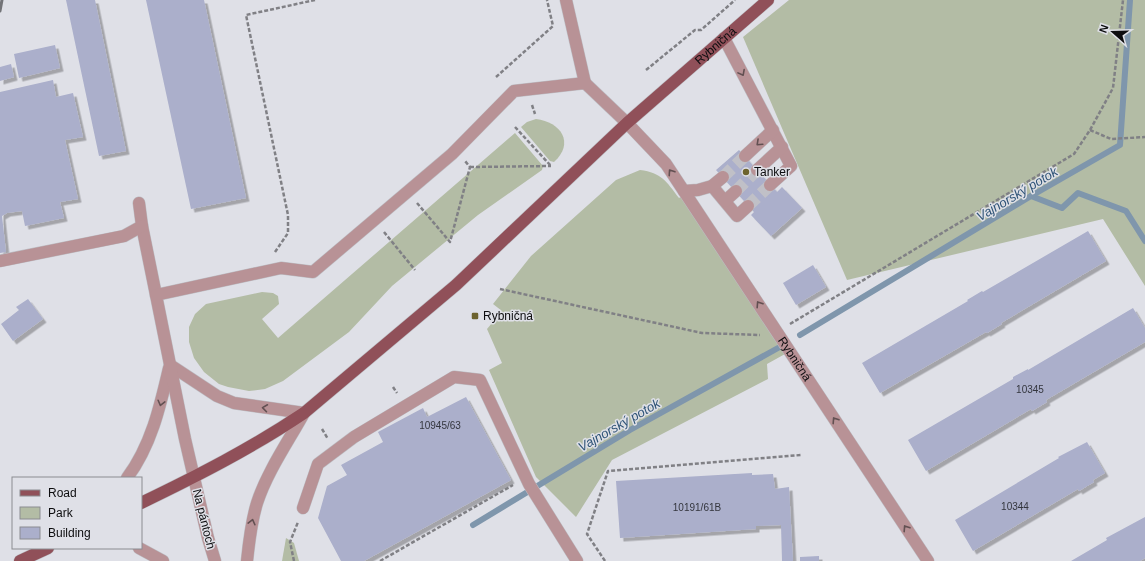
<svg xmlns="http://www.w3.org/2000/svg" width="1145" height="561" viewBox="0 0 1145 561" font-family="Arial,sans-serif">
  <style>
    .green { fill: #b3bca5 }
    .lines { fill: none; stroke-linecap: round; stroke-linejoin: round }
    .stream { stroke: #7f96ac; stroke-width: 6 }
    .building { fill: #abafcb; filter: url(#shadow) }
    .minor-tunnel { stroke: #c0c0c7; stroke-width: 12; stroke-dasharray: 12 6; stroke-linecap: butt }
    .minor-casing { stroke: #bdbec4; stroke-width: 13 }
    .major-casing { stroke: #bdbec4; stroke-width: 13 }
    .path { stroke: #808085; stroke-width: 2.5; stroke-dasharray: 4 2; stroke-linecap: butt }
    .minor { stroke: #b89296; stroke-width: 12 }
    .major { stroke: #905059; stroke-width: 12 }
    .rail { stroke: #737478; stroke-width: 3 }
    .oneway { stroke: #625052 }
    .poi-dot { fill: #6d632f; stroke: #dfe0e7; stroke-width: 1.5 }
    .labels { text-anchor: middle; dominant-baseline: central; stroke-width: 3; stroke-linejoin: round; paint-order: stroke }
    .number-label { font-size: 10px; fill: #34363e }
    .street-label { font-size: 12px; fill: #0d0d0f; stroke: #dfe0e7 }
    .poi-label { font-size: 12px; fill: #0d0d0f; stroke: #dfe0e7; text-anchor: start }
    .water-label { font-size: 13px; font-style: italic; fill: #2e5376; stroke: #dfe0e7 }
  </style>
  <defs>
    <filter id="shadow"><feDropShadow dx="3.5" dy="3.5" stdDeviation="0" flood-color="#0004"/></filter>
  </defs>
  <rect width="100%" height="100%" fill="#dfe0e7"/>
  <g class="green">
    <polygon points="789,0 1145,0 1145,286 1103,219 847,280 743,37"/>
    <path d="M536 119C561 122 575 143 554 162L550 161 521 127 527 122Z"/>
    <polygon points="515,133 543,166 542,170 478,215 392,286 349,332 283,381 265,389 249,391 228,387 219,384 204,372 194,358 189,342 189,327 195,314 206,304 262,292 273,293 278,296 279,304 262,319 278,338"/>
    <path d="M640 170C662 173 666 181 679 198L684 195 785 354 767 364 768 379 612 460 576 517 536 477 489 370 502 363 487 329 502 311 493 304 531 256 616 180Z"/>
    <polygon points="286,538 294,543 299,561 282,561"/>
  </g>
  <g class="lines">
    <g class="stream">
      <polyline points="1031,196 1062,208 1078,193 1126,211 1145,241"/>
      <polyline points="800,335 1031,196 1120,145 1130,0"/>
      <polyline points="473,525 630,430 778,348"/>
    </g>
  </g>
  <g class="building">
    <polygon points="66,0 95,0 126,151 99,156"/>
    <polygon points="146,0 204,0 246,198 191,209"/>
    <polygon points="55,45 60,68 19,78 14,54"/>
    <polygon points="11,64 14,77 0,81 0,67"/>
    <polygon points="53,80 56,97 73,93 83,137 65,140 78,199 60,202 64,218 25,226 22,211 7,213 2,216 6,252 0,253 0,92"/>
    <polygon points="739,150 777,192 782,187 802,208 771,236 751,215 754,212 716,170"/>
    <polygon points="1088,231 1106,261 1001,323 1002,324 987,333 986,332 880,393 862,363 968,301 967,300 982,291 983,292"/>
    <polygon points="813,265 826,287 796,305 783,283"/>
    <polygon points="28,299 43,319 13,341 1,324 19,310 16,307"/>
    <polygon points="1133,308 1145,328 1145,342 1046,400 1047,402 1032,411 1031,409 926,471 908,440 1013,379 1013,377 1028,369 1028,370"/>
    <polygon points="466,397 511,480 364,561 341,561 318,518 327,486 347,475 341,465 383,442 378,432 423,408 427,417"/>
    <polygon points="1087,442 1105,473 1093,480 1094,482 1079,491 1078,489 973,551 955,520 1059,458 1058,457"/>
    <polygon points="752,473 752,475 773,474 775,489 789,487 793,561 782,561 781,525 756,526 756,529 620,538 616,481"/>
    <polygon points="1145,517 1145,558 1140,561 1071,561 1107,540 1106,538"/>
    <polygon points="819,556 819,561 800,561 800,557"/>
  </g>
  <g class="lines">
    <g class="minor-tunnel">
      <polyline points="723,177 745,156"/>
      <polyline points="736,191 757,170"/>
      <polyline points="748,206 770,185"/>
    </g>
    <g class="minor-casing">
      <g id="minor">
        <polyline points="566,0 585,83"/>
        <polyline points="724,38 791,166 770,185"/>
        <polyline points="745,156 773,130"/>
        <polyline points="757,170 782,147"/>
        <polyline points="712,186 737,216 748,206"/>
        <polyline points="684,191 698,190 712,186 723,177"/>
        <polyline points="725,201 736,191"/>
        <polyline points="139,203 142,226 156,295"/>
        <polyline points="0,261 124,236 142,226"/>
        <path d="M170 365 217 396 234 403 304 413C288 442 267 472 257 503 251 522 249 542 247 561"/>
        <path d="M127 478C151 446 160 407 169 368"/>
        <polyline points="303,508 318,464 354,437 454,377 480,380 529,484 577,561"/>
        <polyline points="139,548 163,561"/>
        <path id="s1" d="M215 561 208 538 185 439 156 295 281 268 313 272 452 154 514 91 585 83 627 123 666 164 928 561"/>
      </g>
    </g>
    <g class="major-casing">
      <g id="major">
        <path id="s2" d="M141 503C197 476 252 448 304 413L456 285 627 123 768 0"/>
        <polyline points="20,561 48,548"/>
      </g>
    </g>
    <g class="path">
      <polyline points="646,70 695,30 701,30 735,0"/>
      <polyline points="496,77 553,26 547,0"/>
      <polyline points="532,105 535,114"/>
      <polyline points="515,127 551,166"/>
      <polyline points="1090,130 1111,139 1145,137"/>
      <polyline points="470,167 551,166"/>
      <polyline points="417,203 450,242 470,167 465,161"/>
      <polyline points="384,232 415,270"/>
      <polyline points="275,252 288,233 288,215 246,15 315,0"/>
      <polyline points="500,289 702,333 760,335"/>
      <polyline points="790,324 1074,154 1090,130 1113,88 1123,0"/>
      <polyline points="393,387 397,393"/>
      <polyline points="322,429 328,439"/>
      <polyline points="294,561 290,542 298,522"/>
      <polyline points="380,561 513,485"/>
      <polyline points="605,561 587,534 608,471 801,455"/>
    </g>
    <use href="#minor" class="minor"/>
    <use href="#major" class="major"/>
    <polyline class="rail" points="0,11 2,0"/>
  </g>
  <defs><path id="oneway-chevron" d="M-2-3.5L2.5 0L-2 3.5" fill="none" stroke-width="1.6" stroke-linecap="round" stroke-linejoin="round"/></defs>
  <g class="oneway">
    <use href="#oneway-chevron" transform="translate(742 73) rotate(62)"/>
    <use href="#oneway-chevron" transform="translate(759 143) rotate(137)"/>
    <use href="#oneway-chevron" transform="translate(671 172) rotate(-124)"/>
    <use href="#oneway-chevron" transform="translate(759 304) rotate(-123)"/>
    <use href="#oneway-chevron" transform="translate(161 403) rotate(104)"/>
    <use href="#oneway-chevron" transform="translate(265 408) rotate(-172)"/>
    <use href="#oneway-chevron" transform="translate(835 420) rotate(-123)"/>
    <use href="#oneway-chevron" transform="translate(252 522) rotate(-76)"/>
    <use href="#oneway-chevron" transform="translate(906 528) rotate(-123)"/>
  </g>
  <g class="poi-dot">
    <circle cx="746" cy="172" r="4"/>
    <rect x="471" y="312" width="8" height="8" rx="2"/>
  </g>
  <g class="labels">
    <g class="number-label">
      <text x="1030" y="389">10345</text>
      <text x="440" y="425">10945/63</text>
      <text x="1015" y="506">10344</text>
      <text x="697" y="507">10191/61B</text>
    </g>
    <g class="street-label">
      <text stroke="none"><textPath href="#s2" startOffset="738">Rybničná</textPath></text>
      <text stroke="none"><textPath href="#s1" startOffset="1123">Rybničná</textPath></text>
      <text transform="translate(204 519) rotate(76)">Na pántoch</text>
    </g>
    <g class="poi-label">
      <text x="754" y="172">Tanker</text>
      <text x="483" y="316">Rybničná</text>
    </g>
    <g class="water-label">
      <text transform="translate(1017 194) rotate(-31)">Vajnorský potok</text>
      <text transform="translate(619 425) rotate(-30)">Vajnorský potok</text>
    </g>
  </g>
  <rect x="12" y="477" width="130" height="72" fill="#dfe0e7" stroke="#8b8c91"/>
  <rect x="20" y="490" width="20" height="6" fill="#905059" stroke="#8b8c91"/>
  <text x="48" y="497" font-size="12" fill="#0d0d0f">Road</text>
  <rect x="20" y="507" width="20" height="12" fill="#b3bca5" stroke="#8b8c91"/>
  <text x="48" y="517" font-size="12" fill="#0d0d0f">Park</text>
  <rect x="20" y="527" width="20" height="12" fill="#abafcb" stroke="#8b8c91"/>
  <text x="48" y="537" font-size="12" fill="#0d0d0f">Building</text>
  <g transform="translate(1113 32) rotate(290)" stroke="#dfe0e7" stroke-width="3" paint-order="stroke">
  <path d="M0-3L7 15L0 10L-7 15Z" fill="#0d0d0f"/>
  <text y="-6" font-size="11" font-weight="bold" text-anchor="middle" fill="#0d0d0f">N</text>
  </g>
</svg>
